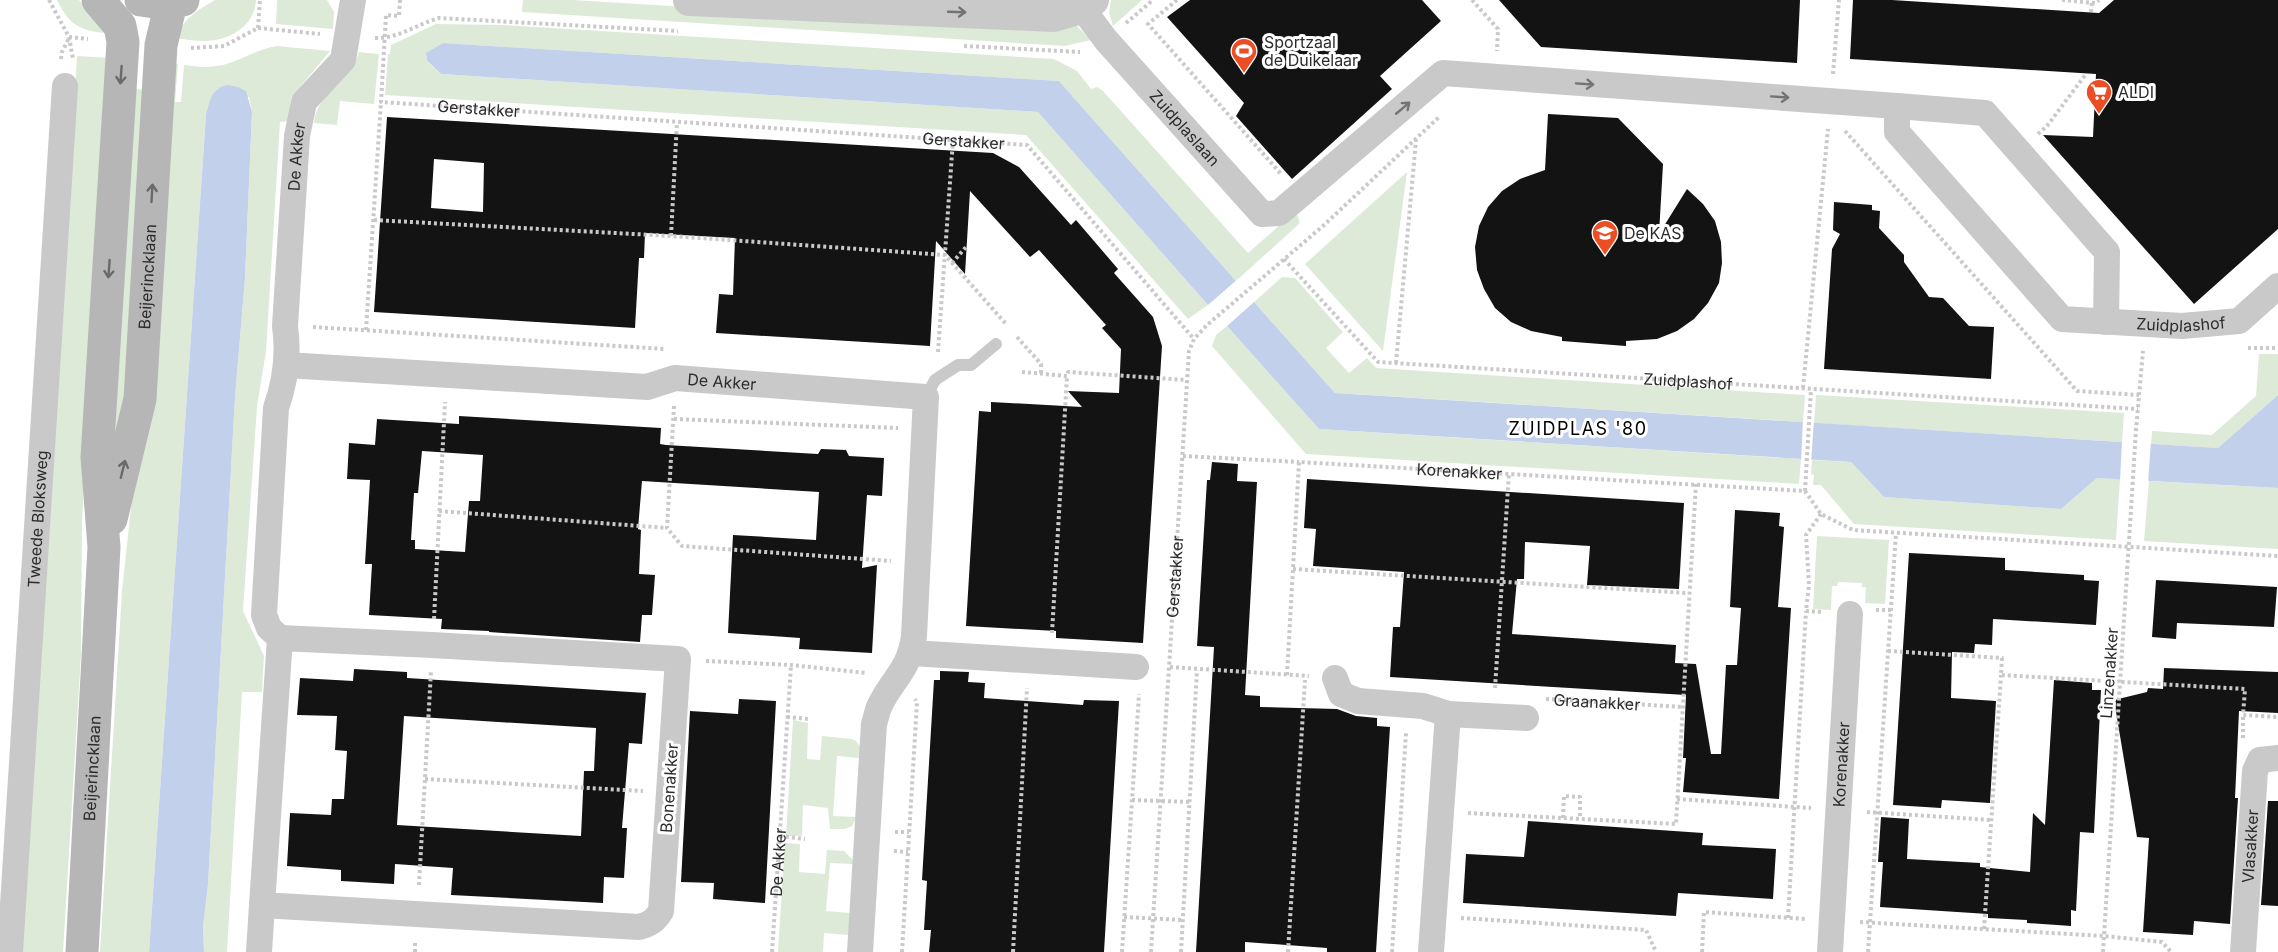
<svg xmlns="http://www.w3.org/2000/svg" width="2278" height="952" viewBox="0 0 2278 952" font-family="Inter,sans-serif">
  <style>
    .green { fill: #ddead8 }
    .water { fill: #c3d0eb }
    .pier { fill: #fff }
    .building { fill: #131313; fill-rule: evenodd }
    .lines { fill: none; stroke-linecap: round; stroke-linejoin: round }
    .path { stroke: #c9c9c9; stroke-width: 4; stroke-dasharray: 3 3; stroke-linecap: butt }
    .service { stroke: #c9c9c9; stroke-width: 12 }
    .minor { stroke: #c9c9c9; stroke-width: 26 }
    .tertiary { stroke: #c9c9c9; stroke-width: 32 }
    .secondary { stroke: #b6b6b6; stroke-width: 33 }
    .oneway { stroke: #737373 }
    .oneway2 { stroke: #6a6a6a }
    .labels { text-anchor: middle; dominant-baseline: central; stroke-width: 6; stroke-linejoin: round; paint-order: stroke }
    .poi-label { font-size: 16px; fill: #2c2c2c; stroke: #fff; text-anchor: start }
    .street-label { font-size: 16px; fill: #2c2c2c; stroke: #fff }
    .neighbourhood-label { font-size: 18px; letter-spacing: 1.5px; fill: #000; stroke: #fff }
  </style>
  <rect width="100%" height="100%" fill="#fff"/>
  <g class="green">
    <path d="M57 0H79L104 33C78 30 69 24 57 0Z"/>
    <path d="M215 0H256C255 26 229 41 204 41 194 41 184 39 175 38 185 18 196 11 215 0Z"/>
    <polygon points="277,0 327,0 334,12 333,29 276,24"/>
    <polygon points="523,0 573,0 1008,27 1077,26 1091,40 1065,46 522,12"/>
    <polygon points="1111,0 1142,0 1113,26 1109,13"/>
    <polygon points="436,24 503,25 1054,59 1077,71 1091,89 1097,87 1103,91 1248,253 1296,211 1300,223 1236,281 1059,81 443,43 426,54 427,62 441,74 1038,112 1208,305 1188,319 1026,135 385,95 388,54 390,54 391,45"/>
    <path d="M277 46 330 51 291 98 289 121 280 122 266 352 257 406 243 611 264 656 262 692H242L227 952H204L203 927 208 884 235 397 245 278 252 112 249 97 206 115 149 952H100L122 591 133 489 169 64H178L175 102H181L184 65C197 67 209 68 223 65 242 60 257 49 277 46Z"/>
    <path d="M359 52 379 54 374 104 340 101 337 125 314 123C316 93 352 80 359 52Z"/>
    <polygon points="77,56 110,58 82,520 81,655 63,952 21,952"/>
    <polygon points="135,89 146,90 131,364 111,456"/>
    <polygon points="1407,172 1383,351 1305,264"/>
    <polygon points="1282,277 1295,278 1343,332 1326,348 1349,373 1367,358 1376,368 1805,395 1803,422 1335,393 1254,302"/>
    <polygon points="1227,326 1319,429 1801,459 1799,484 1306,454 1212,346 1216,335"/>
    <polygon points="2259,354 2278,354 2278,395 2218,448 2151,444 2152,431 2212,435 2256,396"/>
    <polygon points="1816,395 2124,413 2122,442 1814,423"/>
    <polygon points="1812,460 1851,462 1884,497 2061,509 2097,478 2120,479 2116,540 1854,524 1821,485 1813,485 1814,475 1811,474"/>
    <polygon points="2149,481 2278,488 2278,549 2144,541"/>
    <polygon points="1817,536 1889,540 1885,604 1865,603 1866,587 1862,587 1862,583 1838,582 1837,586 1832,586 1831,610 1813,609"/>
    <polygon points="793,720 808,723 807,759 820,760 822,736 852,739 856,741 861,748 859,758 837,756 833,816 857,817 852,826 845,829 830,829 828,808 803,805 802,836 786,836"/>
    <polygon points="785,843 800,844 799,872 825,874 827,850 844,851 853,860 853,864 830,863 826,911 850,913 849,935 824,933 823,952 778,952"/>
  </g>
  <g class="water">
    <polygon points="443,43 1059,81 1236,281 1208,305 1038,112 441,74 427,61 426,53"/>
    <path d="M227 85 238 87 246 91 252 112 245 278 235 397 208 884 203 927 204 952H149L206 115C210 101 211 89 227 85Z"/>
    <polygon points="1254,302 1335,393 2218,448 2278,395 2278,488 2097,478 2061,509 1884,497 1851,462 1319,429 1227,326"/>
  </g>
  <g class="pier">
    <polygon points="1238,279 1238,283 1210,307 1206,307"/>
    <polygon points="1803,419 1814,420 1811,463 1801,462"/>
    <polygon points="2122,440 2151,441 2148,484 2120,482"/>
  </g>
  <g class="building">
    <polygon points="1190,0 1422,0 1441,21 1380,76 1392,89 1292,179 1236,116 1244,103 1167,17"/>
    <polygon points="1499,0 1800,0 1797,63 1541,47"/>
    <polygon points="1853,0 1892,0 2099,13 2114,0 2278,0 2278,229 2194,304 2043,135 2093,137 2096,74 1850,59"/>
    <polygon points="1548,114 1618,118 1663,164 1659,234 1687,189 1703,204 1715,221 1721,242 1722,263 1719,283 1708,303 1694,319 1677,331 1657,339 1626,341 1626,346 1562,341 1562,337 1531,331 1511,322 1495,308 1484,289 1477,270 1475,247 1479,226 1488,207 1502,191 1520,179 1545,170"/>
    <path d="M387 117 993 153 1019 167 1071 225 1076 220 1118 269 1114 273 1153 317 1162 346 1143 643 1056 638V631L966 626 979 411 991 412V402L1082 407 1068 391 1119 393 1121 349 1102 328 1106 325 1039 250 1030 257 970 191 965 274 936 241 930 346 716 333 719 294 733 295 735 238 645 233 644 258H639L635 328 374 312ZM434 159 484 163 483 212 431 208Z"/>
    <polygon points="1834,202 1872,205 1872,210 1880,211 1879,228 1904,255 1904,262 1929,297 1943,298 1969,326 1994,327 1991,379 1824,369 1832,249 1840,234 1833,230"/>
    <path d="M459 416 661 428 660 444 666 445 818 454 821 449 846 450 849 456 884 458 882 496 867 495 862 568 877 565 872 653 799 649 800 638 728 633 733 535 816 540 819 492 642 481 638 529 641 530 639 574 655 575 652 615H642L640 642 489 632V631L441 629 442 619 369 615 372 564H365L370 480 347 479 349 443 375 445 377 419 459 424ZM422 451 483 455 480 501H469L465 552 415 549V540H411L414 493H418Z"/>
    <polygon points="1212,462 1238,464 1237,481 1257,482 1245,695 1260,696 1260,707 1337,709 1356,716 1377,718 1377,726 1390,727 1376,952 1327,952 1327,948 1245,942 1245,952 1196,952 1214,647 1197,646 1207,480 1210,480"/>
    <polygon points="1307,479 1684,503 1679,589 1587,585 1590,546 1525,542 1524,579 1517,579 1512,634 1676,645 1675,663 1696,664 1711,754 1721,754 1726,665 1737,665 1741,608 1730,607 1735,510 1780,513 1779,526 1784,527 1778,607 1791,608 1779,799 1683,792 1686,758 1683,758 1686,695 1390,677 1393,627 1400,627 1404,572 1313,566 1316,529 1304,528"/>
    <polygon points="1909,553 2005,558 2005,570 2084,575 2084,580 2099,581 2096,625 1993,619 1992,645 1975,644 1974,653 1952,652 1951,698 1996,701 1990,803 1942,800 1941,808 1893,805"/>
    <polygon points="2156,580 2277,587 2274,627 2177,623 2176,639 2152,637"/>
    <polygon points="2164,668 2278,672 2278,713 2239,711 2235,798 2238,798 2230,924 2194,921 2193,935 2143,932 2149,838 2137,837 2114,700 2147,692 2148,688 2163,689"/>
    <path d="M354 669 407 672V678L646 693 642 744 629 743 622 828H627L624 878 604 877 603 903 451 895 453 868 395 864 394 884 341 881V870L287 866 290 813 331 815 332 799H344L347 751 335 750 337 716 297 715 300 678 353 681ZM404 716 596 728 594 771H584L581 836 397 825Z"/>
    <polygon points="940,671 969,672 968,682 985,683 984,698 1083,705 1084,700 1119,701 1104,952 929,952 931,930 924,930 927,881 922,880 934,680 940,680"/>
    <polygon points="2054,680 2092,683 2092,690 2101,690 2094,833 2080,832 2076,911 2071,910 2071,926 2027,923 2027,920 1988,918 1988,914 1880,907 1883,862 1878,862 1881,817 1909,819 1907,859 1980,863 1980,867 2030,872 2033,813 2045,825"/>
    <polygon points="739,699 776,701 765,903 713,899 714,883 681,882 690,711 738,714"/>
    <polygon points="2268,801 2278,801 2278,906 2261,905"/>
    <polygon points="1528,821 1703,833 1702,845 1776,849 1773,899 1678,893 1676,916 1463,903 1466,854 1524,857"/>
  </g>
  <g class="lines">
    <g class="path">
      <polyline points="49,0 69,37 73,59"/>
      <path id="s1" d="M400 0 399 16 386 15 381 102 1027 145 1194 339"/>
      <polyline points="1177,0 1148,24 1282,175"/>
      <polyline points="1472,0 1498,29 1497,51"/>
      <polyline points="2062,0 2095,3 2099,0"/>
      <polyline points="2091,12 2092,1"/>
      <polyline points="1126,23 1153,0"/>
      <polyline points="258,28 320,34"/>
      <polyline points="258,28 260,0"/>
      <polyline points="69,37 88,39"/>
      <path d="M375 38C398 39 417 24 439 18L678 31"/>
      <polyline points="964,46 1080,52"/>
      <polyline points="191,48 224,46 258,28"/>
      <polyline points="61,59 62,52 69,38"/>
      <polyline points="1833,74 1839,0"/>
      <polyline points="1845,131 2077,391 2139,395"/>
      <polyline points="2038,134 2047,126 2086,74"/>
      <polyline points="374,220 671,236 945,255 1007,325"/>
      <polyline points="671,236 677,122"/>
      <path id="s2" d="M1284 259 1378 362 2138 409"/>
      <polyline points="952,263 966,247"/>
      <polyline points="313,327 665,349"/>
      <polyline points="366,330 381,102"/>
      <polyline points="1017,337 1041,364 1041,374"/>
      <polyline points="2248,348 2278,348"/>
      <polyline points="938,352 953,140"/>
      <polyline points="1396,363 1416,140"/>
      <polyline points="1022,372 1067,376 1068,372 1186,380"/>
      <polyline points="1803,388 1828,129"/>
      <polyline points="674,406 667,528 682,546 891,561"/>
      <polyline points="674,419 898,428"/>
      <polyline points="1183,456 1299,462"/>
      <polyline points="1805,491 1811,389"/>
      <polyline points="439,511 667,528"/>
      <polyline points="1821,514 1806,535 1809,585 1806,611 1821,612"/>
      <polyline points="1293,569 1687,593"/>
      <polyline points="1876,610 1891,610"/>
      <polyline points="434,619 445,402"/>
      <polyline points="1052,633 1067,376"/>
      <polyline points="1888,651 2002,658 2001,675 2245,689 2243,715 2278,717"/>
      <polyline points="706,661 791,665 866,673"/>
      <polyline points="1170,667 1309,676"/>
      <path id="s3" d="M1287 675 1299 462 1805 491 1821 514 1853 530 2278 556"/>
      <polyline points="1495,688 1509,473"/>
      <path id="s4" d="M1546 699 1683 707"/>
      <polyline points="787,717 809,719"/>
      <polyline points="2243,738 2243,715"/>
      <polyline points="425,779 643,791"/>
      <polyline points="1677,799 1811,808"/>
      <polyline points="1132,800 1190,802"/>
      <polyline points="1867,812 1991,820"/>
      <polyline points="1468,813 1676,824 1696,484"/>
      <polyline points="1563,818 1564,796 1580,797 1580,819"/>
      <polyline points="895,832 909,832"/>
      <polyline points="780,836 805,839"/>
      <polyline points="894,851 908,852"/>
      <polyline points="419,885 431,671"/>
      <polyline points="1124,917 1183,920"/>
      <polyline points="1461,918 1646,930 1656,952"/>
      <polyline points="1788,918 1806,611"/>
      <polyline points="1860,922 2104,936 2162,942 2171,952"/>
      <polyline points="1984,929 2001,675"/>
      <polyline points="415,952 415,941"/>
      <path id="s5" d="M772 952 791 665"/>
      <polyline points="902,952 917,703 915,699"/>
      <polyline points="1013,952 1027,688"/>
      <polyline points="1122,952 1139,694"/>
      <path id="s6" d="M1151 952 1189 351 1194 339 1207 325 1323 226 1439 117"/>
      <polyline points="1181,952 1197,670"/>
      <polyline points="1288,952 1305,680"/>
      <polyline points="1392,952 1406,733"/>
      <polyline points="1702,952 1704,912 1805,919"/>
      <polyline points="1868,952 1896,533"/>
      <polyline points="2103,952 2136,430 2143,351"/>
    </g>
    <polyline class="service" points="926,397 935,380 958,365 971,365 996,344"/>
    <g class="minor">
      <path id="s7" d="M1076 0 1106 40 1262 214 1279 213 1443 73 1897 106V132L2062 319 2182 326 2239 321 2278 286"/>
      <polyline points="1897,106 1985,113 2107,252 2106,322"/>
      <path id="s8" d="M286 365 647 387 675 378 926 397 914 636C909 671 893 678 880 705 877 711 876 718 874 724L860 952"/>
      <path d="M280 638 432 645 678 659 661 911C655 921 650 924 639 927L262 905Z"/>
      <path id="s9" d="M280 638 269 628 264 615 276 408C286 380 289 355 285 326L297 136 304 102 343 60 353 0"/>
      <polyline points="912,653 1136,667"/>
      <polyline points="1335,678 1341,694 1358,701 1423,706 1448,714 1526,718"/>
      <path id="s10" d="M10 952 65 86"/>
      <polyline points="259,952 262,905"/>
      <polyline points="1431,952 1448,714"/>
      <path id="s11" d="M1830 952 1850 614"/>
      <path id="s12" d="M2243 952 2255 771 2260 760 2278 758"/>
    </g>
    <polyline class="tertiary" points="689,0 1054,16 1081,8 1093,0"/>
    <g class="secondary">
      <polyline points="141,0 161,3 183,0"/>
      <path id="s13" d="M111 519 140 399 161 45 171 3"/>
      <path id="s14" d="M82 952 104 547 97 457 123 42 120 26 98 0"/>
    </g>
  </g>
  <defs><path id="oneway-shaft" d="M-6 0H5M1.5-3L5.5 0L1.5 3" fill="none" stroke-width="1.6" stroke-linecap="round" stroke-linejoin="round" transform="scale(1.5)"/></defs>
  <g class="oneway">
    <use href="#oneway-shaft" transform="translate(957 12) rotate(2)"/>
    <use href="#oneway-shaft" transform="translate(1585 84) rotate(4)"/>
    <use href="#oneway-shaft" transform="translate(1780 97) rotate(4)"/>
    <use href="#oneway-shaft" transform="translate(1403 108) rotate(-40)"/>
  </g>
  <g class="oneway2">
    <use href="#oneway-shaft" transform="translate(121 75) rotate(94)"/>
    <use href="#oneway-shaft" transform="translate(152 193) rotate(-87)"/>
    <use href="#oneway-shaft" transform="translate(109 269) rotate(94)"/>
    <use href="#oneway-shaft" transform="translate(123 469) rotate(-76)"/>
  </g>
  <defs>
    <g id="stadium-pin" transform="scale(1.35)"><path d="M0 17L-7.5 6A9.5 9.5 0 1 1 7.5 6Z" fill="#eb4d25" stroke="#fff"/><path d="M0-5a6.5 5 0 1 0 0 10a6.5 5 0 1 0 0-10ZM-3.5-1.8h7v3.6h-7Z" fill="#fff"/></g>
    <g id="supermarket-pin" transform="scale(1.35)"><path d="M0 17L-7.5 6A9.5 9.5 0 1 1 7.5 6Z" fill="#eb4d25" stroke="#fff"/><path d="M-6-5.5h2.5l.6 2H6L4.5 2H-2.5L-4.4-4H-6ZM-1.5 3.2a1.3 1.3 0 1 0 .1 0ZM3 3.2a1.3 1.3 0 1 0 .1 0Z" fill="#fff"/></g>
    <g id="school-pin" transform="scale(1.35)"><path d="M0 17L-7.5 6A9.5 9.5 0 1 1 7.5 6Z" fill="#eb4d25" stroke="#fff"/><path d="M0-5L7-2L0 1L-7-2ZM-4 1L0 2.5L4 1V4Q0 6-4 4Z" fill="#fff"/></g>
  </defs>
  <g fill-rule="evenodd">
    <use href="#stadium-pin" x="1244" y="51"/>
    <use href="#supermarket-pin" x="2099" y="92"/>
    <use href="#school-pin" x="1605" y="233"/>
  </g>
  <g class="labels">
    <g class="poi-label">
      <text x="1264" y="42">Sportzaal<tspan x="1264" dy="18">de Duikelaar</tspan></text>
      <text x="2118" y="92">ALDI</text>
      <text x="1624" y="233">De KAS</text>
    </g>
    <g class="street-label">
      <text stroke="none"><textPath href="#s1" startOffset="214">Gerstakker</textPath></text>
      <text stroke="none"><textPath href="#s7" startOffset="168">Zuidplaslaan</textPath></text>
      <text stroke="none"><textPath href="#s1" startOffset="700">Gerstakker</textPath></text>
      <text stroke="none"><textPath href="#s9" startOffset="489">De Akker</textPath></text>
      <text stroke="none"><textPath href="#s13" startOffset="246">Beijerincklaan</textPath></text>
      <text stroke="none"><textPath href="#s7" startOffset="1366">Zuidplashof</textPath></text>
      <text stroke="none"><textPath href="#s2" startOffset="450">Zuidplashof</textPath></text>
      <text stroke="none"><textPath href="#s8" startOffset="438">De Akker</textPath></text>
      <text stroke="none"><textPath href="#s3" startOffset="374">Korenakker</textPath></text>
      <text stroke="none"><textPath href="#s10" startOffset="434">Tweede Bloksweg</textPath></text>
      <text stroke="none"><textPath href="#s6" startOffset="376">Gerstakker</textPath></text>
      <text transform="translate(2109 673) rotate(-86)">Linzenakker</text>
      <text stroke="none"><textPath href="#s4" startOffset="51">Graanakker</textPath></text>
      <text stroke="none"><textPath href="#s11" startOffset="188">Korenakker</textPath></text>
      <text stroke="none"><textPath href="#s14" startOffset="184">Beijerincklaan</textPath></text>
      <text transform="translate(669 788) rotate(-86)">Bonenakker</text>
      <text stroke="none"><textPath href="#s12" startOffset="106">Vlasakker</textPath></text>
      <text stroke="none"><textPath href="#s5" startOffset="90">De Akker</textPath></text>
    </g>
    <g class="neighbourhood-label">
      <text x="1578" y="428">ZUIDPLAS '80</text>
    </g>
  </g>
</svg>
